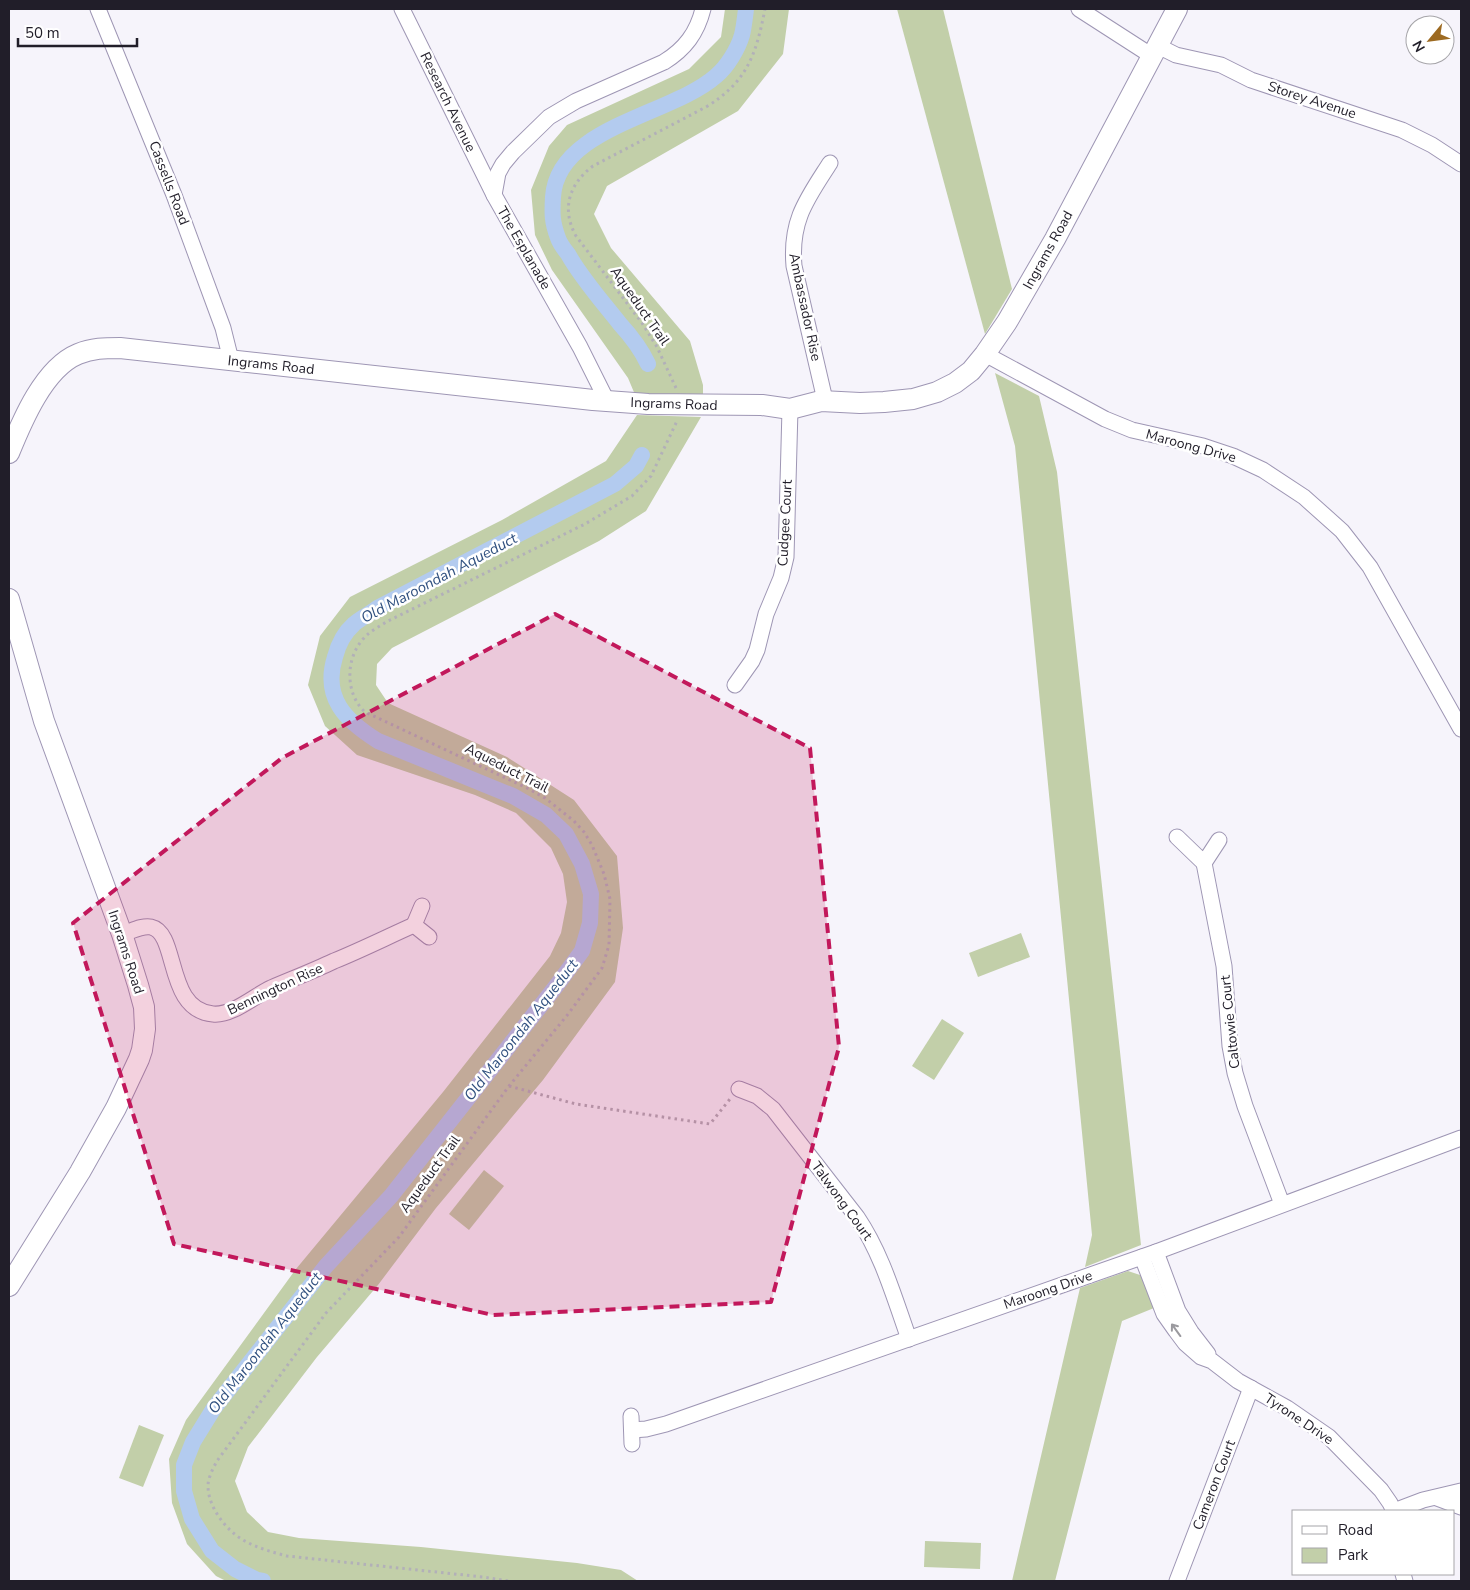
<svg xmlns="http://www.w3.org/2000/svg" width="1470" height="1590" viewBox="0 0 1470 1590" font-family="'Nunito Sans',sans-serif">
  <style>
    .green { fill: #c2cfa9 }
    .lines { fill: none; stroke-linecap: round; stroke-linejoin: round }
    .canal { stroke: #b3cbef; stroke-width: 16 }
    .minor-casing { stroke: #9e96b4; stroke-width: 17 }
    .tertiary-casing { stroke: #9e96b4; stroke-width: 22 }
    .path { stroke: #b2b0b8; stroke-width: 3; stroke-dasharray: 2.5 4; stroke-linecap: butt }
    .minor { stroke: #fff; stroke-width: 15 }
    .tertiary { stroke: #fff; stroke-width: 20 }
    .oneway { stroke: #9b9a9f }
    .marked { fill: #c2185b; fill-opacity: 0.2; stroke: #c2185b; stroke-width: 4; stroke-dasharray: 10 6; stroke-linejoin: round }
    .labels { text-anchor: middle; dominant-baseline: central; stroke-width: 5; stroke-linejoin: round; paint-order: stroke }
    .street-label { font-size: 14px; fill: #211e29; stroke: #fff }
    .water-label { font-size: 15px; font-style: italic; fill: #30507f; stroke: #fff }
  </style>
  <rect width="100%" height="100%" fill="#f6f4fb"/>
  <g class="green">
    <polygon points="725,9 789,9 783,54 738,111 607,186 594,214 611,248 690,341 703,385 703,396 636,397 628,378 552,270 535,235 531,190 549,146 567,125 689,69 721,37"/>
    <polygon points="897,9 943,9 1012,289 985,334"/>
    <polygon points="995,373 1039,396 1057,472 1141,1245 1085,1267 1092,1235 1015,446"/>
    <polygon points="637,415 701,417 646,511 599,541 392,648 377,664 376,685 388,703 507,757 574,800 617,856 623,928 615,982 543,1080 436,1208 378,1285 317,1357 248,1447 235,1481 247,1512 268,1532 299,1538 421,1547 577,1563 621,1570 638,1581 226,1581 216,1576 187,1544 172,1503 169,1459 186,1420 296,1269 443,1092 550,956 561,933 567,902 563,874 551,848 516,813 475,795 357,755 325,726 308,685 320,636 350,597 502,520 606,461"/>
    <polygon points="1021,933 1030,957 978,977 969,953"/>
    <polygon points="942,1019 964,1033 934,1080 912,1066"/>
    <polygon points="484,1170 504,1186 469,1230 449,1214"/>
    <polygon points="1128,1271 1143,1276 1154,1308 1122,1321 1055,1581 1012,1581 1080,1288"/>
    <polygon points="139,1425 164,1435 143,1487 119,1478"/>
    <polygon points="925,1541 981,1543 980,1569 924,1567"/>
  </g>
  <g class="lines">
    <g class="canal">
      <path d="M648 364C641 349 631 336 620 324 602 301 582 279 568 254 564 249 560 244 558 238 552 222 552 214 553 197 557 127 672 115 716 76 727 67 738 49 742 35 744 27 745 17 746 9"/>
      <path d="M263 1581 257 1580 235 1569 212 1551 192 1519 184 1491V1465L193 1442 214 1408 326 1266 391 1196 557 985 582 951 590 923 591 894 582 864 566 834 546 815 513 796 378 741C346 721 322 698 335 657 338 645 344 633 354 624 361 618 371 613 379 607L615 484 636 466 642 455"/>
    </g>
    <g class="minor-casing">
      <g id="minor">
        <polyline points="98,9 174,195 223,328 231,360"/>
        <polyline points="402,9 494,195 580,347 607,401"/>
        <polyline points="1079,9 1152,56"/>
        <polyline points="1158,46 1176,55 1221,65 1251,80 1402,130 1432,145 1461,164"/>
        <path d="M494 195 498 173 503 164 513 152 549 117 576 101 664 62C685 49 697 33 703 9"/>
        <polyline points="985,354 1105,419 1132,430 1203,446 1233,456 1263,470 1304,497 1342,531 1370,567 1461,729"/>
        <path d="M825 400 794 266C790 220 807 199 830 163"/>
        <polyline points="735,685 752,661 757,650 766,614 781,578 786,557 790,409"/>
        <polyline points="1177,837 1204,863 1219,840"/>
        <polyline points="1204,863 1224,966 1230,1046 1235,1073 1245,1106 1282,1204"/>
        <polyline points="422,906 414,925 429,937"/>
        <path d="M122 934C130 932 142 925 151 927 179 933 165 1010 213 1014 232 1016 254 996 271 988 292 979 313 971 334 961 361 950 387 937 414 925"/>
        <path d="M739 1089 757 1096 773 1109 857 1217C882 1254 894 1297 909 1339"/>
        <polyline points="1156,1252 1178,1311 1191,1332 1208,1354"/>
        <polyline points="1142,1257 1164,1314 1176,1331 1185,1343 1201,1357 1212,1361 1238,1381 1287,1408 1329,1437 1381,1490 1390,1503 1394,1511"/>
        <polyline points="631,1416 632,1444"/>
        <polyline points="632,1430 646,1429 666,1424 1156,1252 1461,1138"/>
        <polyline points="1437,1498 1461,1507"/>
        <polyline points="1394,1511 1423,1500 1461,1491"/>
        <polyline points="1403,1574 1405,1581"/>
        <polyline points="1177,1581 1251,1388"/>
      </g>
    </g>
    <g class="tertiary-casing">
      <g id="tertiary">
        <path d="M9 453C22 421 44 368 78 354 92 348 105 348 120 348L593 400 648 404 762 405 790 409 821 401 860 403 884 402 913 399 937 392 955 383 971 371 985 354 1007 322 1055 239 1177 9"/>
        <polyline points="9,599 44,721 122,934 138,985 144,1007 145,1029 142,1050 139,1059 116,1108 80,1172 9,1286"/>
      </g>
    </g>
    <g class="path">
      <path d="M676 388 657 347 642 323 576 236C561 209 569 184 593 166L706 107C747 82 756 55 765 9"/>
      <polyline points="509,1086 576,1104 710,1124 730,1099"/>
      <path d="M508 1581 483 1577 287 1556C272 1552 257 1548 243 1540 226 1530 208 1507 208 1486 208 1478 213 1468 217 1461L326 1313 399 1237 509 1086 569 1013 602 968 609 945 610 899 604 874 592 845 584 832 574 821 545 798 527 788 365 712C345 694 345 658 364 638 370 631 379 627 386 622L585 524 632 496 651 476 677 421"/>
    </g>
    <use href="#minor" class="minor"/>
    <use href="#tertiary" class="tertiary"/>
  </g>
  <defs><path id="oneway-shaft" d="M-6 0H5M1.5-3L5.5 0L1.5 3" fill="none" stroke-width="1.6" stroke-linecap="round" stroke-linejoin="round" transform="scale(1.25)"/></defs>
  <use class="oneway" href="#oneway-shaft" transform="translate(1176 1330) rotate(-126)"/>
  <path class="marked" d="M555 614 810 748 839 1047 771 1302 493 1315 174 1244 73 923 282 758Z"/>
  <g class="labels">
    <g class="street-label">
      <text transform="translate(1312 100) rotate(18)">Storey Avenue</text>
      <text transform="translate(448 102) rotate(64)">Research Avenue</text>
      <text transform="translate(169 183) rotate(69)">Cassells Road</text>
      <text transform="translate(524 248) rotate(60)">The Esplanade</text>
      <text transform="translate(1048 250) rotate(-61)">Ingrams Road</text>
      <text transform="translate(640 306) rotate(55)">Aqueduct Trail</text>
      <text transform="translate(805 307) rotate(78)">Ambassador Rise</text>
      <text transform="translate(271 365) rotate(6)">Ingrams Road</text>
      <text transform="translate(674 404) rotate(2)">Ingrams Road</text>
      <text transform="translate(1191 446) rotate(15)">Maroong Drive</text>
      <text transform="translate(785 523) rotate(-87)">Cudgee Court</text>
      <text transform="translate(507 768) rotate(27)">Aqueduct Trail</text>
      <text transform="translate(126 952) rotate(72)">Ingrams Road</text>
      <text transform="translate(275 989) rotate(-25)">Bennington Rise</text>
      <text transform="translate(1230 1022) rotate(-96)">Caltowie Court</text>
      <text transform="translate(430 1174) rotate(-54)">Aqueduct Trail</text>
      <text transform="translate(842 1201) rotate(54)">Talwong Court</text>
      <text transform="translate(1048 1290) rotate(-19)">Maroong Drive</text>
      <text transform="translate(1299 1419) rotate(34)">Tyrone Drive</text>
      <text transform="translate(1214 1485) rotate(-69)">Cameron Court</text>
    </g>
    <g class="water-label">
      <text transform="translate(439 578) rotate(-28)">Old Maroondah Aqueduct</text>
      <text transform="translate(521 1030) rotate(-52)">Old Maroondah Aqueduct</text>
      <text transform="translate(265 1343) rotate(-52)">Old Maroondah Aqueduct</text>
    </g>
  </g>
  <rect width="1470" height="1590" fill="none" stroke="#211e29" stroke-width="20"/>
  <rect x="1292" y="1510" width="162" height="65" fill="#ffffff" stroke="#a6a5a9"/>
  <rect x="1302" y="1526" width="25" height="8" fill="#ffffff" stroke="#a6a5a9"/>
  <text x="1338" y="1535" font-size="15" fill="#211e29">Road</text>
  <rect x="1302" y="1548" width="25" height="15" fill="#c2cfa9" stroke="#a6a5a9"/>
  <text x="1338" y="1560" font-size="15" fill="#211e29">Park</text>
  <g transform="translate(1430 40) rotate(241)"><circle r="24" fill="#ffffff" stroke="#a6a5a9"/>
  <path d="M0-4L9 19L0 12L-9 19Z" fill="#9d6a21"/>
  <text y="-8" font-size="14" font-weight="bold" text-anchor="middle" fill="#211e29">N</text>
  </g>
  <path d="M18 38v8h119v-8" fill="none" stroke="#211e29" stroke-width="2.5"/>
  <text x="25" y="38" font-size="15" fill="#211e29" stroke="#ffffff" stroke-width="4" paint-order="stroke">50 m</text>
</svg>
